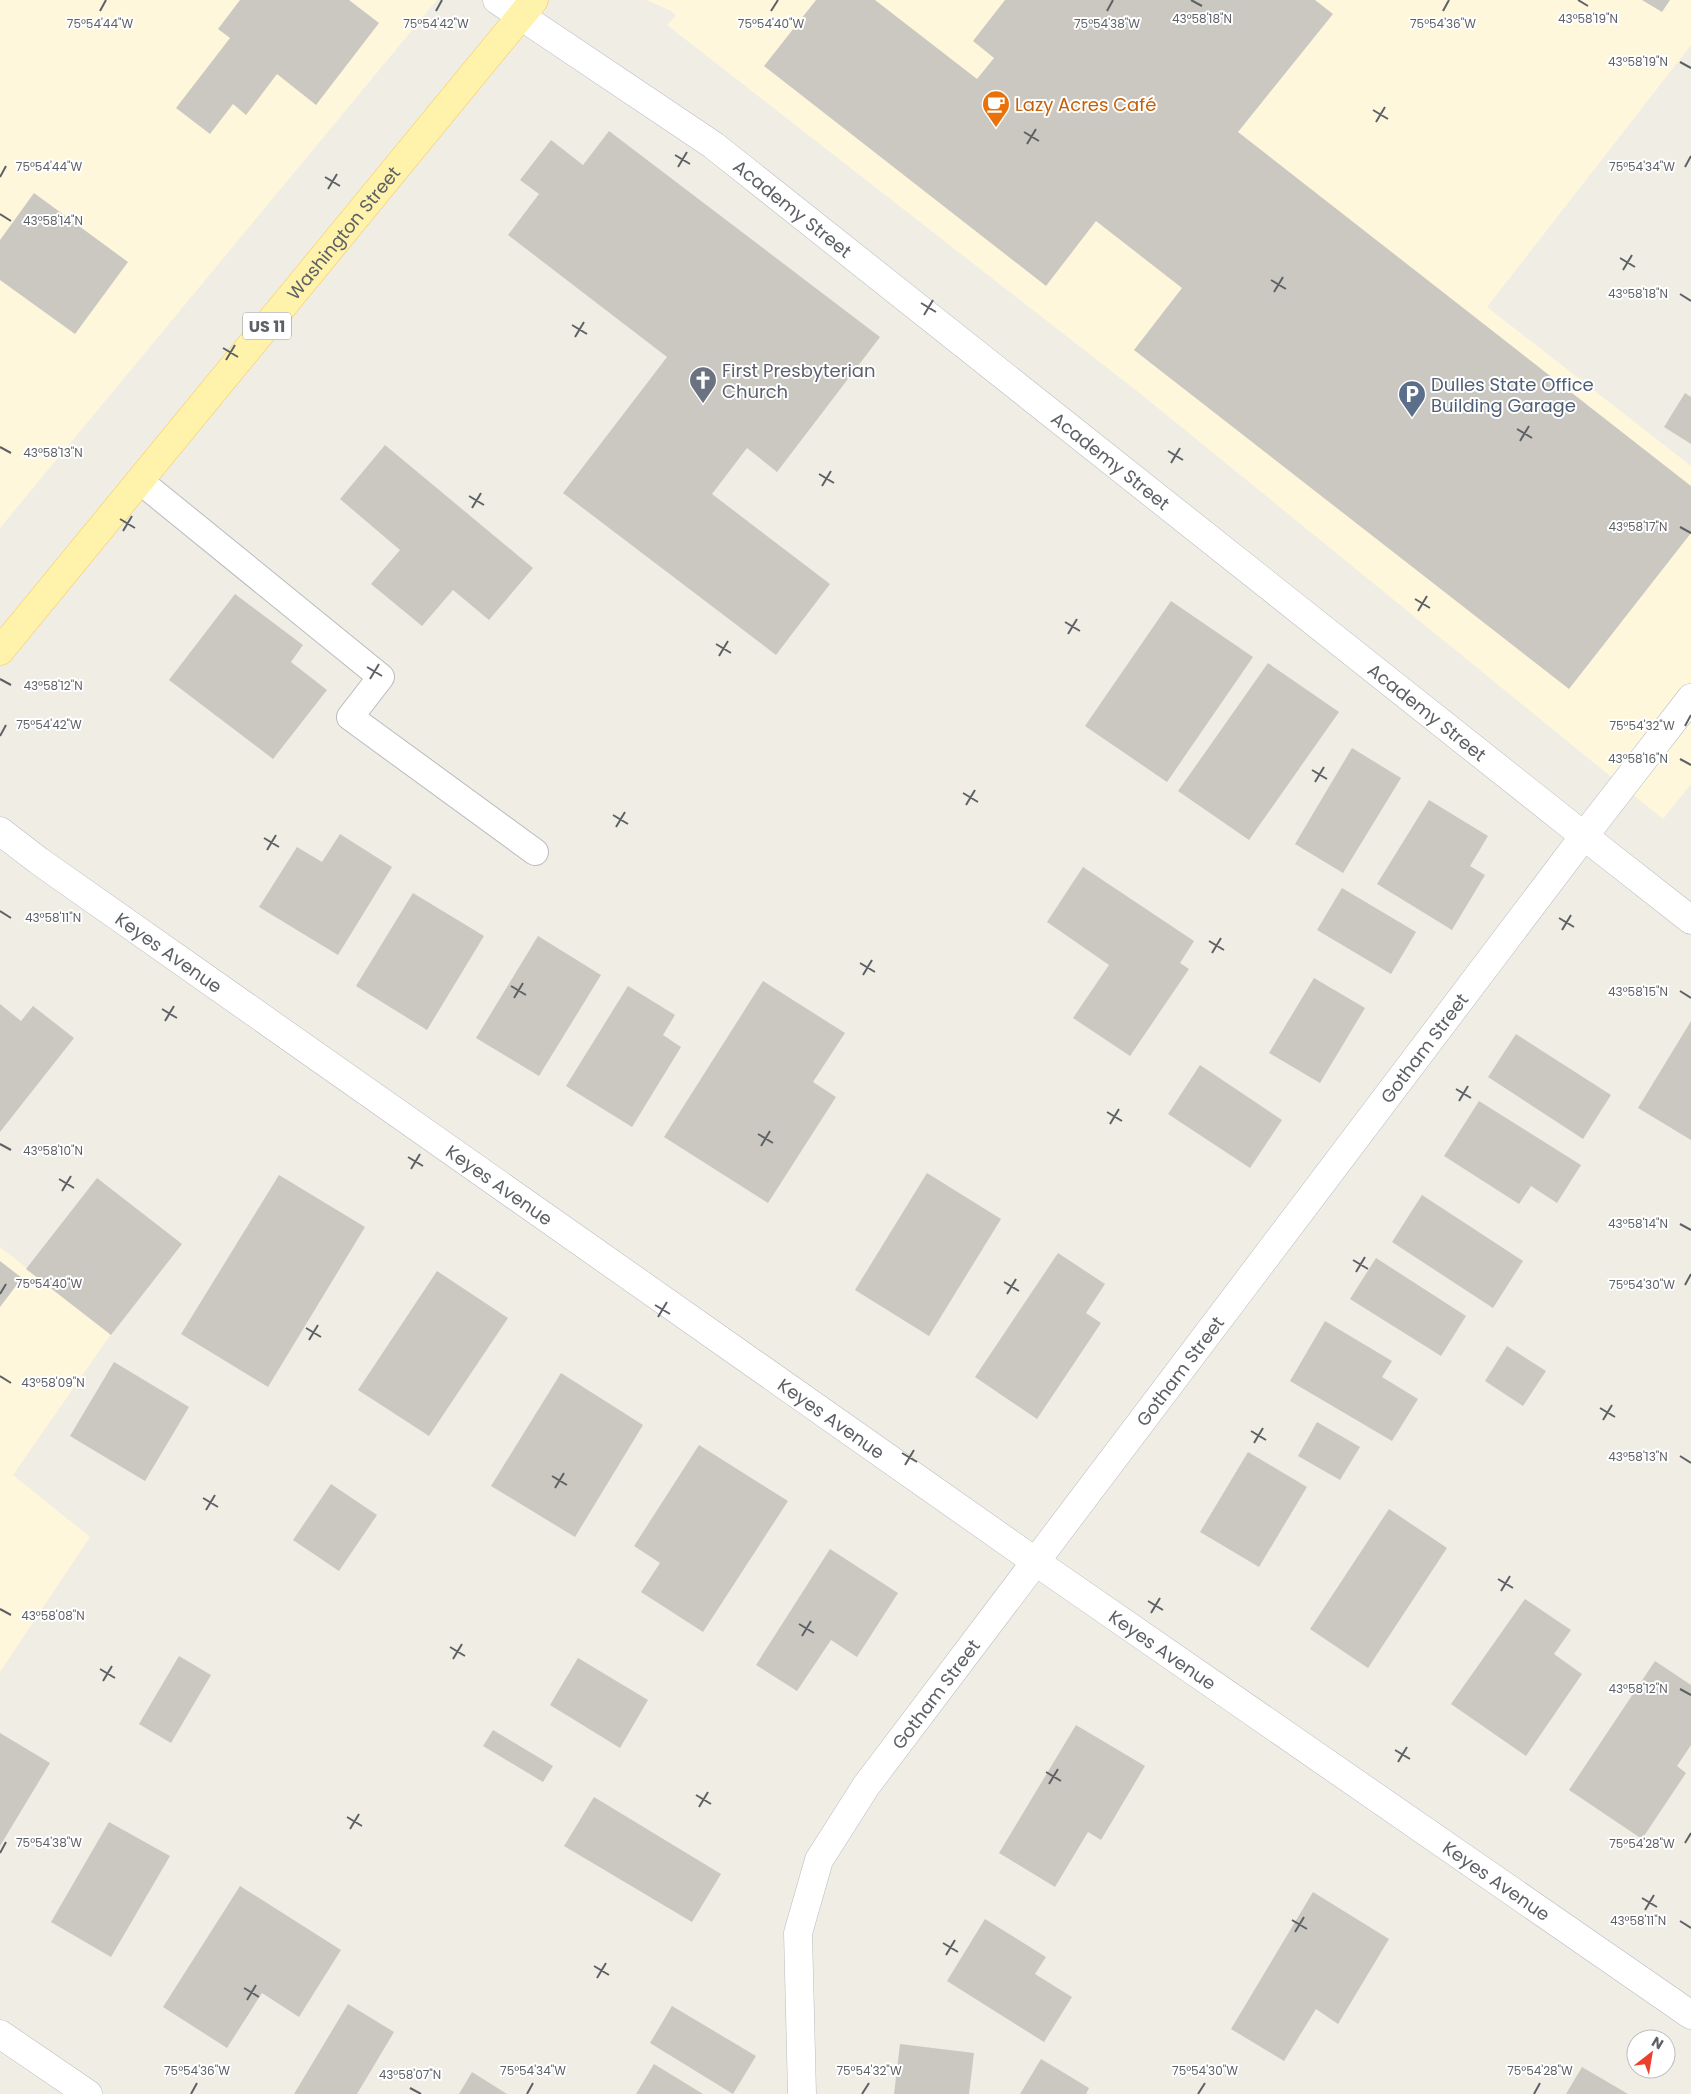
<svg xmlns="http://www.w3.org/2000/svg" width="1691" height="2094" viewBox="0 0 1691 2094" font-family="Poppins,sans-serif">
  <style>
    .commercial { fill: #fef7dc }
    .building { fill: #cbc8c2 }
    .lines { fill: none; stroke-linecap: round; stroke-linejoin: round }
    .service-casing { stroke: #b8bbbf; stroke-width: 28 }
    .minor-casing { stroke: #b8bbbf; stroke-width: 29 }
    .tertiary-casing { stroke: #b8bbbf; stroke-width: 29 }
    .primary-casing { stroke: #f4ca5a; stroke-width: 29 }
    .service { stroke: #fff; stroke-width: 26 }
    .minor { stroke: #fff; stroke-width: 28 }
    .tertiary { stroke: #fff; stroke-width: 28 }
    .primary { stroke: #fff2ab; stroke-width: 28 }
    .ticks { fill: none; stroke: #5d6166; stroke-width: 2 }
    .labels { text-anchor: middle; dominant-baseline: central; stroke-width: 4; stroke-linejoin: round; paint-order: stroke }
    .shield { fill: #fff; stroke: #8e9094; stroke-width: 1 }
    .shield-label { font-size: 16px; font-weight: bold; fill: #5d6166 }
    .food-label { font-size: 18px; fill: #c56008; stroke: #fff; text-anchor: start }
    .street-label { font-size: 18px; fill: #5d6166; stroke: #fff }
    .worship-label { font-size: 18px; fill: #5b616d; stroke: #fff; text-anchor: start }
    .service-label { font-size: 18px; fill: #4e5e75; stroke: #fff; text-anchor: start }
    .ticks-label { font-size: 12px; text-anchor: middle; fill: #5d6166; stroke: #fff; stroke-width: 4; stroke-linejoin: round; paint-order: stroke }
  </style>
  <rect width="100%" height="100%" fill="#f0ede5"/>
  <g class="commercial">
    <polygon points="0,0 437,0 0,528"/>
    <polygon points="647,0 1691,0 1691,45 1487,307 1691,466 1691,784 1663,819 1142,395 667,25 676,15 671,11"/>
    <polygon points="0,1247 111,1334 13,1475 90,1537 0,1672"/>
  </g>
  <g class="building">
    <polygon points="240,0 349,0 379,23 316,105 277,74 246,115 233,104 210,134 176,108 230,38 218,29"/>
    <polygon points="816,0 875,0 977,79 994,58 973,41 1005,0 1315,0 1333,14 1238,132 1691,486 1691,533 1569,689 1134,350 1182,288 1096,221 1046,286 764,66"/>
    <polygon points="1642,0 1670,0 1662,12"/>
    <polygon points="609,131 880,337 777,472 747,448 712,494 830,584 776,655 563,493 667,357 508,235 539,194 520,180 551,140 583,165"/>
    <polygon points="34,193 128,262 75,334 0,280 0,240"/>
    <polygon points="1685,393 1691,397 1691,444 1664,427"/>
    <polygon points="385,445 533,568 489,620 453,590 422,626 371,584 400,550 340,499"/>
    <polygon points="235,594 303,645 291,662 327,690 273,759 169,680"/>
    <polygon points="1171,601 1253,657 1167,782 1085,726"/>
    <polygon points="1268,663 1339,712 1249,840 1178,791"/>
    <polygon points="1352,748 1401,778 1343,873 1295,844"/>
    <polygon points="1429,800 1488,836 1470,866 1485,875 1452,930 1377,884"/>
    <polygon points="340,834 392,867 338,955 259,907 297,847 322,862"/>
    <polygon points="1083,867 1194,941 1180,963 1189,969 1130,1056 1073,1018 1109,965 1047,922"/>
    <polygon points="1342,888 1416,932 1391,974 1317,930"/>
    <polygon points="413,893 484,936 427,1030 356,986"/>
    <polygon points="538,936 601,975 539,1076 476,1038"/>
    <polygon points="1314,978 1365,1008 1320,1083 1269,1053"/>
    <polygon points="763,981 845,1033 813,1082 836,1097 768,1203 664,1137"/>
    <polygon points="628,986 675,1015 663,1035 681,1047 632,1127 566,1086"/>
    <polygon points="0,1004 21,1021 33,1006 74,1038 0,1132"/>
    <polygon points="1691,1021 1691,1140 1638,1108"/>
    <polygon points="1516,1034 1611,1095 1583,1139 1488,1077"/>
    <polygon points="1200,1065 1282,1120 1250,1168 1168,1114"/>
    <polygon points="1479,1101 1581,1165 1557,1203 1531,1186 1519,1204 1444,1156"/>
    <polygon points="927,1173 1001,1219 929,1336 855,1290"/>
    <polygon points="279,1175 365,1227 268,1387 181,1334"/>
    <polygon points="97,1178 182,1244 111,1335 26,1269"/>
    <polygon points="1422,1195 1523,1261 1493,1308 1392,1242"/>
    <polygon points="1058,1253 1105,1284 1086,1313 1101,1323 1037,1419 975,1377"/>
    <polygon points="1376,1258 1466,1316 1441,1356 1350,1299"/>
    <polygon points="0,1261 22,1278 0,1307"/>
    <polygon points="437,1271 508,1318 429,1436 358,1390"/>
    <polygon points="1325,1321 1392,1361 1382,1377 1418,1399 1392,1441 1290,1381"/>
    <polygon points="1507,1346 1546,1371 1523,1406 1485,1381"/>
    <polygon points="114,1362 189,1407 145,1481 70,1436"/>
    <polygon points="561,1373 643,1425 575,1537 491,1486"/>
    <polygon points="1317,1422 1360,1447 1340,1480 1298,1456"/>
    <polygon points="699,1445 788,1501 703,1632 641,1592 660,1563 634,1546"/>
    <polygon points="1248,1452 1307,1487 1259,1567 1200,1532"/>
    <polygon points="331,1484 377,1515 339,1571 293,1540"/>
    <polygon points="1389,1509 1447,1548 1368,1668 1310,1629"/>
    <polygon points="830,1549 898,1593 857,1657 831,1640 797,1691 756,1665"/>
    <polygon points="1525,1599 1571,1630 1554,1654 1582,1674 1526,1756 1451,1704"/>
    <polygon points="179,1656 211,1675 171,1743 139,1724"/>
    <polygon points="578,1658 648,1700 620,1748 550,1705"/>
    <polygon points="1655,1661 1691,1685 1691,1745 1677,1766 1686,1773 1642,1839 1569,1790"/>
    <polygon points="1076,1725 1145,1766 1101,1840 1088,1832 1055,1887 999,1853"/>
    <polygon points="493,1730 553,1766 543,1782 483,1746"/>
    <polygon points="0,1733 50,1763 0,1846"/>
    <polygon points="594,1797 721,1874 692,1922 564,1846"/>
    <polygon points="109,1822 170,1856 111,1957 51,1922"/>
    <polygon points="240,1886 341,1950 299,2017 262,1993 227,2048 163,2007"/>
    <polygon points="1313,1892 1389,1939 1338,2024 1316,2009 1284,2061 1231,2029"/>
    <polygon points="985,1919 1046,1957 1035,1974 1072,1997 1044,2042 947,1981"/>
    <polygon points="348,2004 394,2032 357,2094 294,2094"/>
    <polygon points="672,2006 756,2056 733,2094 650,2043"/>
    <polygon points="900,2044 974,2053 969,2094 894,2094"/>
    <polygon points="1041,2059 1089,2088 1086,2094 1020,2094"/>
    <polygon points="654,2064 703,2094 636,2094"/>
    <polygon points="1582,2067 1628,2094 1566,2094"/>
    <polygon points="472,2072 507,2094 459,2094"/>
  </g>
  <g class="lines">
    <g class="service-casing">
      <polyline id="service" points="140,481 381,677 350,717 535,852"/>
    </g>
    <g class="minor-casing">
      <g id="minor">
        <path id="s1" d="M497 0 713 145 1584 836 1691 920"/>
        <path id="s2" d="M0 831 39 861 1036 1562 1691 2015"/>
        <path id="s3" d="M802 2094 798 1933 819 1860 866 1786 1584 836 1691 698"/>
      </g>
    </g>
    <g class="tertiary-casing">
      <polyline id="tertiary" points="0,2034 88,2094"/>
    </g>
    <g class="primary-casing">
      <g id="primary">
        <path id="s4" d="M0 651 534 0"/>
      </g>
    </g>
    <use href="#service" class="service"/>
    <use href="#minor" class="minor"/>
    <use href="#tertiary" class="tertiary"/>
    <use href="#primary" class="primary"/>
  </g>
  <path class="ticks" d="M1191 0 1202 6M1578 0 1588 6M100 11 106 0M436 11 442 0M771 11 778 0M1107 11 1113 0M1443 11 1449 0M1680 62 1691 68M1373 110 1388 119M1376 122 1385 107M1024 132 1039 141M1027 144 1036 129M675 155 690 164M678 167 687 152M1685 167 1691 156M0 177 6 166M325 177 340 186M328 189 337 174M0 214 11 221M1620 258 1635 267M1623 270 1632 255M1271 280 1286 289M1274 292 1283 277M1680 294 1691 301M921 303 936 312M924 315 933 300M572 325 587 334M575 337 584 322M223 348 238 357M226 360 235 345M1517 429 1532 438M1520 441 1529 426M0 447 11 453M1168 451 1183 460M1171 463 1180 448M819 474 834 483M822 486 831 471M469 496 484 505M472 508 481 493M120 519 135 528M1680 527 1691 533M123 531 132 516M1415 599 1430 608M1418 611 1427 596M1065 622 1080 631M1068 634 1077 619M716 644 731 653M719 656 728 641M367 667 382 676M0 679 11 685M370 679 379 664M1685 726 1691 715M0 736 6 725M1680 759 1691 765M1312 770 1327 779M1315 782 1324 767M963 793 978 802M966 805 975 790M613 815 628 824M616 827 625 812M264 838 279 847M267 850 276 835M0 911 11 918M1559 918 1574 927M1562 930 1571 915M1209 941 1224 950M1212 953 1221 938M860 963 875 972M863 975 872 960M511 986 526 995M1680 991 1691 998M514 998 523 983M162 1009 177 1018M165 1021 174 1006M1456 1089 1471 1098M1459 1101 1468 1086M1107 1112 1122 1121M1110 1124 1119 1109M758 1134 773 1143M0 1144 11 1150M761 1146 770 1131M408 1157 423 1166M411 1169 420 1154M59 1179 74 1188M62 1191 71 1176M1680 1224 1691 1230M1353 1260 1368 1269M1356 1272 1365 1257M1004 1282 1019 1291M1685 1285 1691 1274M0 1294 6 1284M1007 1294 1016 1279M655 1305 670 1314M658 1317 667 1302M306 1328 321 1337M309 1340 318 1325M0 1376 11 1383M1600 1408 1615 1417M1603 1420 1612 1405M1251 1431 1266 1440M1254 1443 1263 1428M902 1453 917 1462M1680 1456 1691 1463M905 1465 914 1450M552 1476 567 1485M555 1488 564 1473M203 1498 218 1507M206 1510 215 1495M1498 1579 1513 1588M1501 1591 1510 1576M1148 1601 1163 1610M0 1609 11 1615M1151 1613 1160 1598M799 1624 814 1633M802 1636 811 1621M450 1647 465 1656M453 1659 462 1644M100 1669 115 1678M103 1681 112 1666M1680 1689 1691 1695M1395 1750 1410 1759M1398 1762 1407 1747M1046 1772 1061 1781M1049 1784 1058 1769M696 1795 711 1804M699 1807 708 1792M347 1817 362 1826M350 1829 359 1814M1685 1843 1691 1833M0 1853 6 1842M1642 1898 1657 1907M1645 1910 1654 1895M1292 1920 1307 1929M1680 1921 1691 1928M1295 1932 1304 1917M943 1943 958 1952M946 1955 955 1940M594 1966 609 1975M597 1978 606 1963M244 1988 259 1997M247 2000 256 1985M410 2088 421 2094M191 2094 197 2083M527 2094 533 2083M862 2094 869 2083M1198 2094 1205 2083M1534 2094 1540 2083"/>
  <defs>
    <g id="cafe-pin" transform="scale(1.4375)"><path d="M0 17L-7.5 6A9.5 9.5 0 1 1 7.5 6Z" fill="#e8710a" stroke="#fff"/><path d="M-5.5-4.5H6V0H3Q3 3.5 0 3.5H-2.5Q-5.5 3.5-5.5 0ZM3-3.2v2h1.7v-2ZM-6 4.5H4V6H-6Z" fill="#fff"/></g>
    <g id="church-pin" transform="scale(1.4375)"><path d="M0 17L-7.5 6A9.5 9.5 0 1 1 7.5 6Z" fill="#6b7280" stroke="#fff"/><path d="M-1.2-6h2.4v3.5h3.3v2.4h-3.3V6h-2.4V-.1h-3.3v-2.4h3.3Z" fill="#fff"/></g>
    <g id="parking-pin" transform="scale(1.4375)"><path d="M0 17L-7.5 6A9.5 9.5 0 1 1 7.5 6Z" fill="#5c6f8a" stroke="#fff"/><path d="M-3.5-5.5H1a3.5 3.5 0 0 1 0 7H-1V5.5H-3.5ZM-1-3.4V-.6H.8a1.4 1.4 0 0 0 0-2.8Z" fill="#fff"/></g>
  </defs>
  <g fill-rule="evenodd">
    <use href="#cafe-pin" x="996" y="104"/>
    <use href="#church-pin" x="703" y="380"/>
    <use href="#parking-pin" x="1412" y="394"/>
  </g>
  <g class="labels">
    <rect class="shield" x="243" y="312.5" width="48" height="27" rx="4"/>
    <g class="shield-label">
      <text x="267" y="326">US 11</text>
    </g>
    <g class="food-label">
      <text x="1015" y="104">Lazy Acres Café</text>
    </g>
    <g class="street-label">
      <text stroke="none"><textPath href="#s1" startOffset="362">Academy Street</textPath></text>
      <text stroke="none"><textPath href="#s4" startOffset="541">Washington Street</textPath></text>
      <text stroke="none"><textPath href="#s1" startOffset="768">Academy Street</textPath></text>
      <text stroke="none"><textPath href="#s1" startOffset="1172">Academy Street</textPath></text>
      <text stroke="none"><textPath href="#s2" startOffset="208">Keyes Avenue</textPath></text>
      <text stroke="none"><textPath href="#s3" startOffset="1250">Gotham Street</textPath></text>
      <text stroke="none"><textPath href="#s2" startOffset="612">Keyes Avenue</textPath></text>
      <text stroke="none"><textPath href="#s3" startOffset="845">Gotham Street</textPath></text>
      <text stroke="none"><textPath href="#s2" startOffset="1018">Keyes Avenue</textPath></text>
      <text stroke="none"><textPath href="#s2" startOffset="1422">Keyes Avenue</textPath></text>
      <text stroke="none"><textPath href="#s3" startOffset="440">Gotham Street</textPath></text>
      <text stroke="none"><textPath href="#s2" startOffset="1828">Keyes Avenue</textPath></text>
    </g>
    <g class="worship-label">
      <text x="722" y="370">First Presbyterian<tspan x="722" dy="21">Church</tspan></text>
    </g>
    <g class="service-label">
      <text x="1431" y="384">Dulles State Office<tspan x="1431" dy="21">Building Garage</tspan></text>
    </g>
  </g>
  <g class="ticks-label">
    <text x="1202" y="23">43°58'18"N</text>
    <text x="1588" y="23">43°58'19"N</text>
    <text x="771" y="28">75°54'40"W</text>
    <text x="1107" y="28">75°54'38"W</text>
    <text x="100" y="28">75°54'44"W</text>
    <text x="436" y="28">75°54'42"W</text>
    <text x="1443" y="28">75°54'36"W</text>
    <text x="1638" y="66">43°58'19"N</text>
    <text x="49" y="171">75°54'44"W</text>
    <text x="1642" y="171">75°54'34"W</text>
    <text x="53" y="225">43°58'14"N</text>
    <text x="1638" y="298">43°58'18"N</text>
    <text x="53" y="457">43°58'13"N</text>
    <text x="1638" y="531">43°58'17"N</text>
    <text x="53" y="690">43°58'12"N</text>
    <text x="49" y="729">75°54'42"W</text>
    <text x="1642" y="730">75°54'32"W</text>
    <text x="1638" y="763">43°58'16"N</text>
    <text x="53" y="922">43°58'11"N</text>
    <text x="1638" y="996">43°58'15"N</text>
    <text x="53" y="1155">43°58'10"N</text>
    <text x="1638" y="1228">43°58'14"N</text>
    <text x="49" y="1288">75°54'40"W</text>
    <text x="1642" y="1289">75°54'30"W</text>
    <text x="53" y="1387">43°58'09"N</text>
    <text x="1638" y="1461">43°58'13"N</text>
    <text x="53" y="1620">43°58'08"N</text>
    <text x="1638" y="1693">43°58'12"N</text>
    <text x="49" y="1847">75°54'38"W</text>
    <text x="1642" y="1848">75°54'28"W</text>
    <text x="1638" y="1925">43°58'11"N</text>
    <text x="197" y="2075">75°54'36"W</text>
    <text x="533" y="2075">75°54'34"W</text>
    <text x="869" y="2075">75°54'32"W</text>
    <text x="1205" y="2075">75°54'30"W</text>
    <text x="1540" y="2075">75°54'28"W</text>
    <text x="410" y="2079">43°58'07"N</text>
  </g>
  <g transform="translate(1651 2054) rotate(31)"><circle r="24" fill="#ffffff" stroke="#bec0c2"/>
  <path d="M0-4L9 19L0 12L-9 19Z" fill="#ed3f2e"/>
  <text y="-8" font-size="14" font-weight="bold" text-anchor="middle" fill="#5d6166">N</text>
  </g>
</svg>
